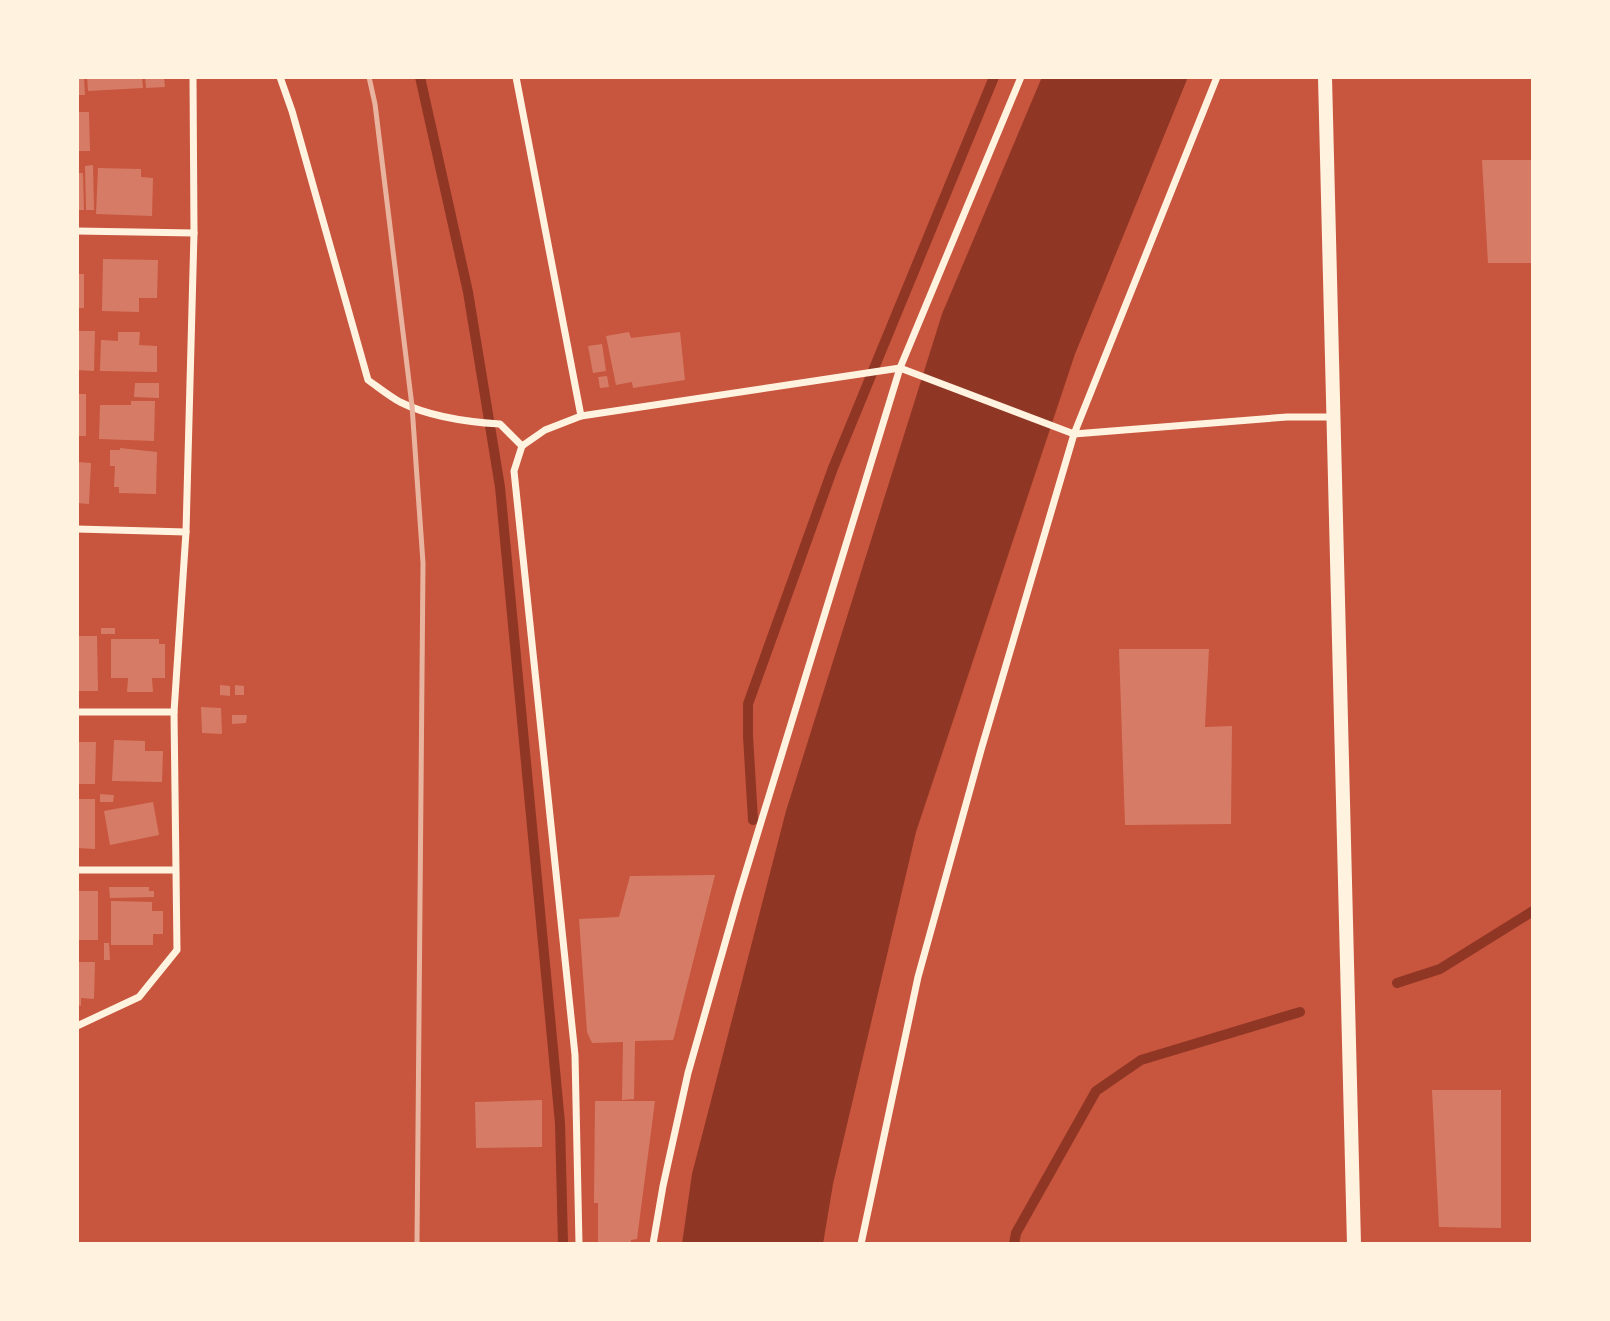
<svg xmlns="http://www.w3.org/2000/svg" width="1610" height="1321" viewBox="0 0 1610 1321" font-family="Georgia,serif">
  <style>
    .water { fill: #8f3625 }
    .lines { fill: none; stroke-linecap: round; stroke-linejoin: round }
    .stream { stroke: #8f3625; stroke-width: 10 }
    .building { fill: #d67c66 }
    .minor { stroke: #fff3e0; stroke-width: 7 }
    .secondary { stroke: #fff3e0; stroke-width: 14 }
    .rail { stroke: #e9b49f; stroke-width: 5 }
  </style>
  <rect width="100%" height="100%" fill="#c8553d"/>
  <polygon class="water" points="1042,77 1188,77 1075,354 916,832 833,1184 823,1244 682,1244 692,1174 786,811 942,314"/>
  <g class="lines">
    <g class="stream">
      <polyline points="420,77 468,292 500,487 560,1123 563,1244"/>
      <polyline points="753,820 748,736 748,704 833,468 994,77"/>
      <polyline points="1397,983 1440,969 1533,911"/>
      <polyline points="1014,1244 1016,1233 1096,1091 1141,1060 1300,1012"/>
    </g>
  </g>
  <g class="building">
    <polygon points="77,77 84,77 85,95 77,95"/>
    <polygon points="87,77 142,77 143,88 88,91"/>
    <polygon points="145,77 164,77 165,87 146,88"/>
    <polygon points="77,112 89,112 90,151 77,151"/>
    <polygon points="1482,160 1533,160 1533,263 1488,263"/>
    <polygon points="93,165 94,210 86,210 85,166"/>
    <polygon points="98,168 141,169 141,177 153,178 152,216 96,214"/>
    <polygon points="77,173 83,173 84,210 77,210"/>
    <polygon points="103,259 158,260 157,298 139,298 139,312 102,311"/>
    <rect x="77" y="274" width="7" height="34"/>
    <polygon points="77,331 95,331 94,371 77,370"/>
    <polygon points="118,332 140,332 139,345 157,346 157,372 100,371 101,340 118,341"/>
    <polygon points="629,332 631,338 680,332 685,380 633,388 632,382 616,385 606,336"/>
    <polygon points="602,344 606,371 593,373 588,346"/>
    <polygon points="607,376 609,387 600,388 598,377"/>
    <polygon points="135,383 159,383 159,398 134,397"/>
    <rect x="77" y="394" width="9" height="42"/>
    <polygon points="131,401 155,401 154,441 99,439 100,405 131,405"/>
    <polygon points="120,448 157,452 156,494 119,493 119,487 114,487 115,466 110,466 110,450 120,450"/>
    <polygon points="77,462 91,463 89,504 77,503"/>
    <rect x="101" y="628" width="14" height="6"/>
    <polygon points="77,636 97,636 98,691 77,691"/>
    <polygon points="111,639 159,639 159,644 165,644 165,678 152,678 153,692 127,692 128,678 111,678"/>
    <polygon points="1119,649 1209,649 1205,727 1232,726 1231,824 1125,825"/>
    <polygon points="220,685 230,686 230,696 220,695"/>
    <polygon points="235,685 244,686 244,695 235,695"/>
    <polygon points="201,707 221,708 222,734 202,733"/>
    <polygon points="232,715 247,715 246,723 232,724"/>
    <polygon points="114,740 145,741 145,751 163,751 162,782 112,781"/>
    <polygon points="77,742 96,742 95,784 77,784"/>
    <polygon points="100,794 114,795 113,802 100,802"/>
    <polygon points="77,799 95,799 95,849 77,848"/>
    <polygon points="153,802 159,835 110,845 104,811"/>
    <polygon points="715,875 674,1037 673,1040 635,1041 634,1099 622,1100 623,1042 592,1043 587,1032 579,919 619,917 630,876"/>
    <polygon points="109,887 149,887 149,891 154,891 154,897 110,898"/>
    <rect x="77" y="891" width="21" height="49"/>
    <polygon points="111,901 152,902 152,911 163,911 163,934 153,934 153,945 111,945"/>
    <polygon points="104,943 109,943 110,960 104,960"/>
    <polygon points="77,962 95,962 94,999 81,998 81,1006 77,1005"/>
    <polygon points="1432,1090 1501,1090 1501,1228 1439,1227"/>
    <polygon points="542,1100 542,1147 476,1148 475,1102"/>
    <polygon points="595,1101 655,1101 637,1239 631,1240 631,1244 598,1244 598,1203 594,1203"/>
  </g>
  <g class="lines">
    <g class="minor">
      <path d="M280 77 292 111 368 380C378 387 389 396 400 402 430 417 467 422 500 424L522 446"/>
      <polyline points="516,77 581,416 545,430 522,446 514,471 575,1055 579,1244"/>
      <polyline points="77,231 194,233"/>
      <polyline points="581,416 900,368 1074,434 1287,417 1333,417"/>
      <polyline points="77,529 186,532"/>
      <polyline points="77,712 174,712"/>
      <polyline points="77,870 175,870"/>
      <polyline points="77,1026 139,997 177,950 174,712 186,532 194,233 193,77"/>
      <polyline points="653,1244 663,1186 688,1073 739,894 900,368 1021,77"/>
      <polyline points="861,1244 918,977 981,750 1074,434 1217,77"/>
    </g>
    <polyline class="secondary" points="1325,77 1354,1244"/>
    <polyline class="rail" points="369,77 375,104 412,406 423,563 417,1244"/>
  </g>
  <rect width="1610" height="1321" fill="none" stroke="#fff3e0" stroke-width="158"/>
</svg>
